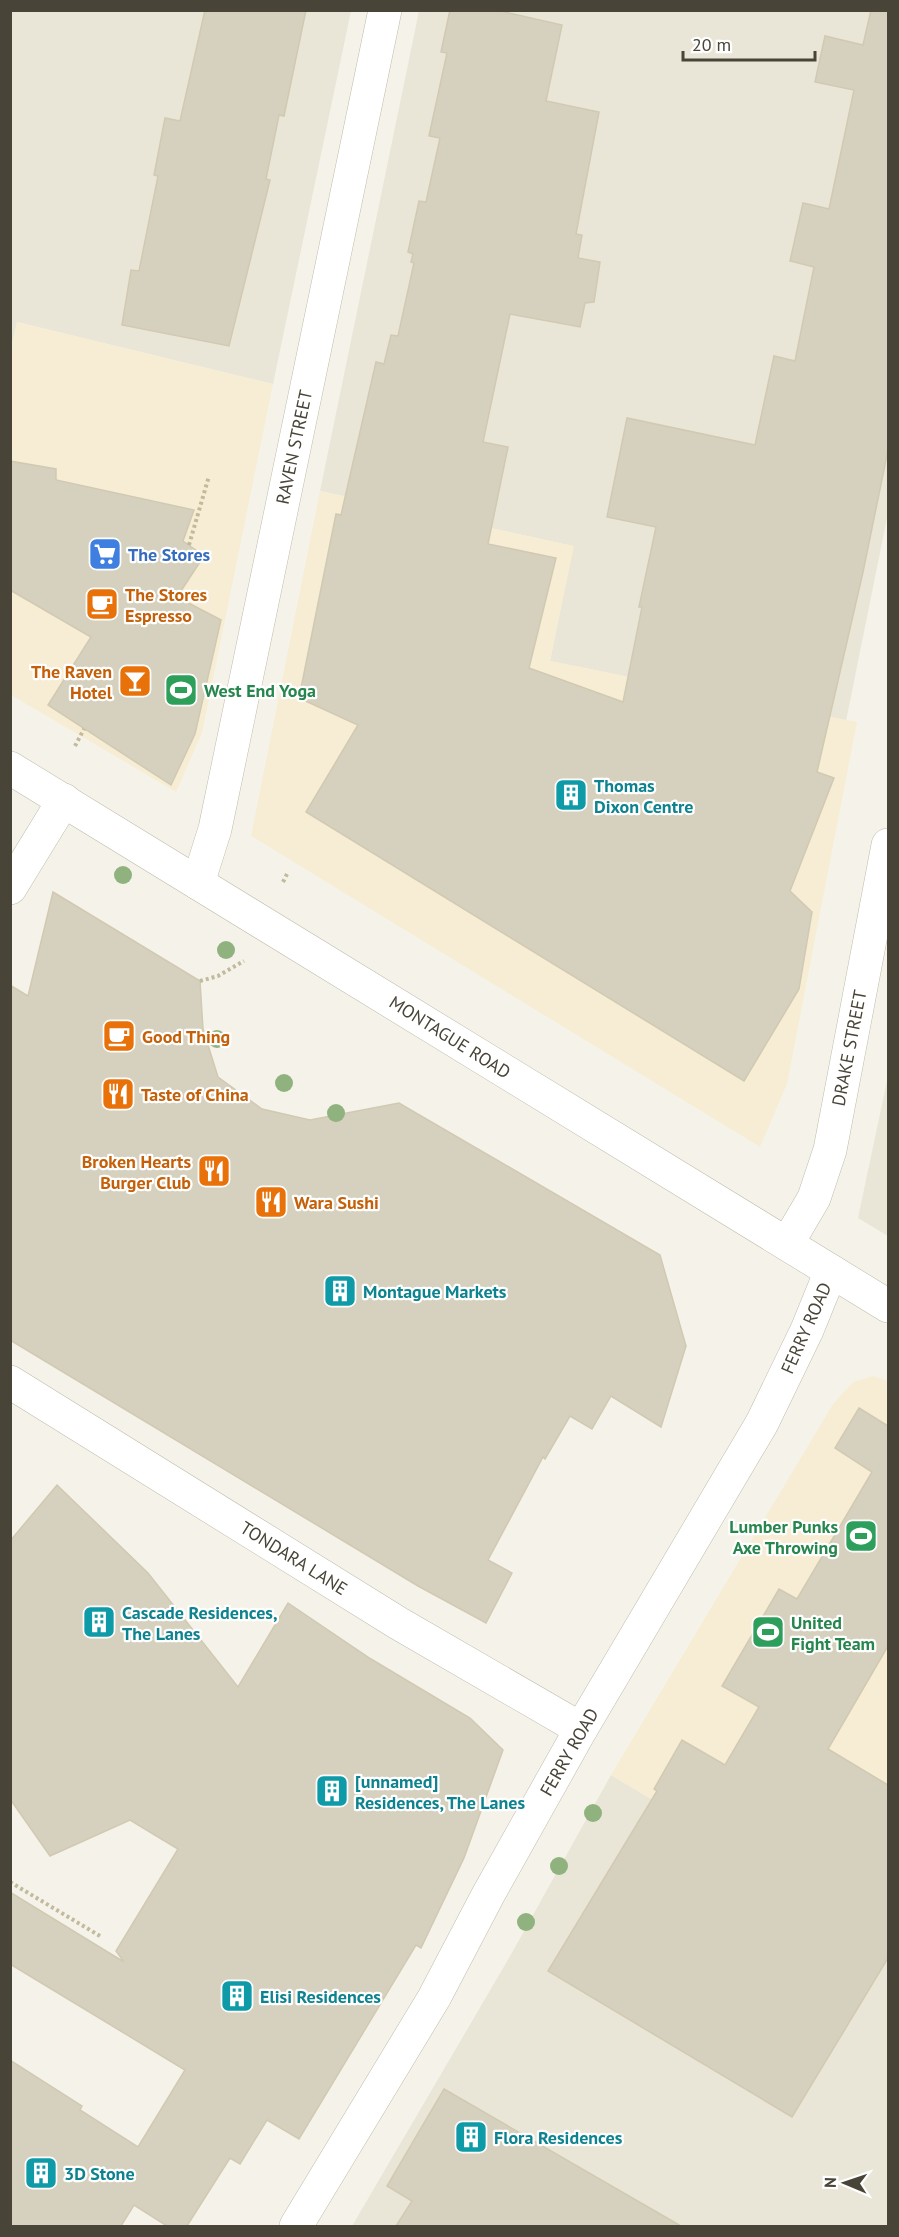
<svg xmlns="http://www.w3.org/2000/svg" width="899" height="2237" viewBox="0 0 899 2237" font-family="'PT Sans',sans-serif">
  <style>
    .residential { fill: #e9e5d7 }
    .commercial { fill: #f6edd4 }
    .building { fill: #d6d0be; stroke: #d1c9b1; stroke-width: 1.5 }
    .lines { fill: none; stroke-linecap: round; stroke-linejoin: round }
    .minor-casing { stroke: #c0bcab; stroke-width: 34 }
    .path { stroke: #c2ba9c; stroke-width: 4; stroke-dasharray: 3 3; stroke-linecap: butt }
    .minor { stroke: #fff; stroke-width: 33 }
    .tree { fill: #8fb27f }
    .labels { text-anchor: middle; dominant-baseline: central; stroke-width: 4.5; stroke-linejoin: round; paint-order: stroke }
    .street-label { font-size: 18px; fill: #484437; stroke: #fff }
    .shop-label { font-size: 18px; font-weight: bold; fill: #366cbe; stroke: #fff; text-anchor: start }
    .food-label { font-size: 18px; font-weight: bold; fill: #c56008; stroke: #fff; text-anchor: start }
    .leisure-label { font-size: 18px; font-weight: bold; fill: #27864d; stroke: #fff; text-anchor: start }
    .culture-label { font-size: 18px; font-weight: bold; fill: #0d838f; stroke: #fff; text-anchor: start }
  </style>
  <rect width="100%" height="100%" fill="#f5f3e9"/>
  <g class="residential">
    <polygon points="11,11 351,11 273,384 17,322 11,350"/>
    <polygon points="419,11 888,11 888,513 846,721 550,661 573,546 320,491"/>
    <polygon points="888,1076 888,1236 858,1218"/>
    <polygon points="611,1775 888,1940 888,2226 352,2226 509,1958"/>
  </g>
  <g class="commercial">
    <polygon points="17,322 273,384 202,733 176,792 11,695 10,350"/>
    <polygon points="320,491 574,546 550,661 857,722 787,1084 760,1147 251,836"/>
    <polygon points="873,1376 888,1381 888,1940 611,1775 833,1404 853,1382"/>
  </g>
  <g class="building">
    <polygon points="205,10 306,10 284,116 279,115 266,179 270,180 229,346 122,325 131,270 139,271 158,176 154,175 165,118 180,121"/>
    <polygon points="450,10 496,10 562,25 546,101 599,112 576,234 582,235 578,258 600,262 594,302 585,303 580,327 510,314 483,442 508,447 488,544 556,558 529,668 623,702 642,607 639,607 656,527 607,517 627,418 755,445 774,356 795,361 814,267 790,261 803,203 829,209 854,90 815,82 825,36 863,45 871,10 888,10 888,450 863,572 817,772 834,778 790,891 812,912 799,989 744,1081 306,812 358,725 299,698 336,514 341,515 376,362 384,364 391,335 398,336 414,263 411,262 413,254 408,252 419,201 426,202 440,138 429,136 447,53 441,52"/>
    <polygon points="10,461 56,469 56,480 194,510 183,541 204,556 177,597 221,620 195,734 171,785 48,705 91,637 10,590"/>
    <polygon points="53,892 200,981 203,1029 218,1077 262,1109 310,1120 399,1103 660,1255 686,1346 661,1427 611,1396 592,1429 570,1416 545,1459 543,1457 488,1560 512,1573 486,1623 418,1586 10,1340 10,985 28,996"/>
    <polygon points="859,1408 888,1426 888,1646 828,1749 888,1785 888,1958 792,2117 548,1971 657,1791 654,1789 682,1740 725,1765 759,1707 722,1686 779,1589 797,1599 872,1472 835,1448"/>
    <polygon points="57,1485 148,1573 238,1687 288,1603 371,1659 470,1718 503,1750 464,1858 421,1948 416,1945 299,2139 267,2120 240,2164 230,2158 187,2226 167,2226 134,2205 121,2226 10,2226 10,2060 82,2106 80,2110 138,2147 185,2070 10,1964 10,1892 124,1962 116,1951 178,1849 130,1820 50,1856 10,1799 10,1541"/>
    <polygon points="444,2089 681,2226 396,2226 412,2201 387,2186"/>
  </g>
  <g class="lines">
    <g class="minor-casing">
      <g id="minor">
        <polyline points="10,768 888,1306"/>
        <polyline points="198,883 215,829 385,10"/>
        <polyline points="10,888 64,800"/>
        <polyline points="787,1244 814,1198 830,1150 888,845"/>
        <polyline points="10,1382 398,1623 581,1729"/>
        <polyline points="296,2226 434,1998 488,1895 581,1729 762,1423 807,1330 831,1271"/>
      </g>
    </g>
    <g class="path">
      <polyline points="189,545 209,476"/>
      <polyline points="75,746 84,729"/>
      <polyline points="283,882 287,874"/>
      <polyline points="200,981 218,976 244,961"/>
      <polyline points="10,1882 100,1936"/>
    </g>
    <use href="#minor" class="minor"/>
  </g>
  <g class="tree">
    <circle cx="123" cy="875" r="9"/>
    <circle cx="226" cy="950" r="9"/>
    <circle cx="217" cy="1039" r="9"/>
    <circle cx="284" cy="1083" r="9"/>
    <circle cx="336" cy="1113" r="9"/>
    <circle cx="593" cy="1813" r="9"/>
    <circle cx="559" cy="1866" r="9"/>
    <circle cx="526" cy="1922" r="9"/>
  </g>
  <defs>
    <g id="supermarket-square" transform="scale(1.725)"><rect x="-9" y="-9" width="18" height="18" rx="4" fill="#3f7fe0" stroke="#fff"/><path d="M-6-5.5h2.5l.6 2H6L4.5 2H-2.5L-4.4-4H-6ZM-1.5 3.2a1.3 1.3 0 1 0 .1 0ZM3 3.2a1.3 1.3 0 1 0 .1 0Z" fill="#fff"/></g>
    <g id="cafe-square" transform="scale(1.725)"><rect x="-9" y="-9" width="18" height="18" rx="4" fill="#e8710a" stroke="#fff"/><path d="M-5.5-4.5H6V0H3Q3 3.5 0 3.5H-2.5Q-5.5 3.5-5.5 0ZM3-3.2v2h1.7v-2ZM-6 4.5H4V6H-6Z" fill="#fff"/></g>
    <g id="bar-square" transform="scale(1.725)"><rect x="-9" y="-9" width="18" height="18" rx="4" fill="#e8710a" stroke="#fff"/><path d="M-6-5H6L.8 .8V4.5H3.5V6h-7V4.5H-.8V.8Z" fill="#fff"/></g>
    <g id="stadium-square" transform="scale(1.725)"><rect x="-9" y="-9" width="18" height="18" rx="4" fill="#2e9e5b" stroke="#fff"/><path d="M0-5a6.5 5 0 1 0 0 10a6.5 5 0 1 0 0-10ZM-3.5-1.8h7v3.6h-7Z" fill="#fff"/></g>
    <g id="building-square" transform="scale(1.725)"><rect x="-9" y="-9" width="18" height="18" rx="4" fill="#0f9aa8" stroke="#fff"/><path d="M-4-6H4V6H1V3H-1V6H-4ZM-2.5-4.3h1.7v1.8h-1.7ZM.8-4.3h1.7v1.8H.8ZM-2.5-1h1.7V.8h-1.7ZM.8-1h1.7V.8H.8Z" fill="#fff"/></g>
    <g id="restaurant-square" transform="scale(1.725)"><rect x="-9" y="-9" width="18" height="18" rx="4" fill="#e8710a" stroke="#fff"/><path d="M-5-6h1v4h1v-4h1v4h1v-4h1v5L-1.5 .5V6h-2V.5L-5-1ZM5-6V6H3V1.5H1.5Q1.5-4 5-6Z" fill="#fff"/></g>
  </defs>
  <g fill-rule="evenodd">
    <use href="#supermarket-square" x="105" y="554"/>
    <use href="#cafe-square" x="102" y="604"/>
    <use href="#bar-square" x="135" y="681"/>
    <use href="#stadium-square" x="181" y="690"/>
    <use href="#building-square" x="571" y="795"/>
    <use href="#cafe-square" x="119" y="1036"/>
    <use href="#restaurant-square" x="118" y="1094"/>
    <use href="#restaurant-square" x="214" y="1171"/>
    <use href="#restaurant-square" x="271" y="1202"/>
    <use href="#building-square" x="340" y="1291"/>
    <use href="#stadium-square" x="861" y="1536"/>
    <use href="#building-square" x="99" y="1622"/>
    <use href="#stadium-square" x="768" y="1632"/>
    <use href="#building-square" x="332" y="1791"/>
    <use href="#building-square" x="237" y="1996"/>
    <use href="#building-square" x="471" y="2137"/>
    <use href="#building-square" x="41" y="2173"/>
  </g>
  <g class="labels">
    <g class="street-label">
      <text transform="translate(294 447) rotate(-78)">RAVEN STREET</text>
      <text transform="translate(450 1037) rotate(32)">MONTAGUE ROAD</text>
      <text transform="translate(849 1048) rotate(-79)">DRAKE STREET</text>
      <text transform="translate(806 1328) rotate(-66)">FERRY ROAD</text>
      <text transform="translate(294 1558) rotate(32)">TONDARA LANE</text>
      <text transform="translate(569 1752) rotate(-60)">FERRY ROAD</text>
    </g>
    <g class="shop-label">
      <text x="128" y="554">The Stores</text>
    </g>
    <g class="food-label">
      <text x="125" y="594">The Stores<tspan x="125" dy="21">Espresso</tspan></text>
      <text x="112" y="671" text-anchor="end">The Raven<tspan x="112" dy="21">Hotel</tspan></text>
      <text x="142" y="1036">Good Thing</text>
      <text x="141" y="1094">Taste of China</text>
      <text x="191" y="1161" text-anchor="end">Broken Hearts<tspan x="191" dy="21">Burger Club</tspan></text>
      <text x="294" y="1202">Wara Sushi</text>
    </g>
    <g class="leisure-label">
      <text x="204" y="690">West End Yoga</text>
      <text x="838" y="1526" text-anchor="end">Lumber Punks<tspan x="838" dy="21">Axe Throwing</tspan></text>
      <text x="791" y="1622">United<tspan x="791" dy="21">Fight Team</tspan></text>
    </g>
    <g class="culture-label">
      <text x="594" y="785">Thomas<tspan x="594" dy="21">Dixon Centre</tspan></text>
      <text x="363" y="1291">Montague Markets</text>
      <text x="122" y="1612">Cascade Residences,<tspan x="122" dy="21">The Lanes</tspan></text>
      <text x="355" y="1781">[unnamed]<tspan x="355" dy="21">Residences, The Lanes</tspan></text>
      <text x="260" y="1996">Elisi Residences</text>
      <text x="494" y="2137">Flora Residences</text>
      <text x="64" y="2173">3D Stone</text>
    </g>
  </g>
  <rect width="899" height="2237" fill="none" stroke="#484437" stroke-width="24"/>
  <g transform="translate(845 2183) rotate(272)" stroke="#ffffff" stroke-width="4.5" paint-order="stroke">
  <path d="M0-4.5L10 22L0 15L-10 22Z" fill="#484437"/>
  <text y="-9" font-size="16" font-weight="bold" text-anchor="middle" fill="#484437">N</text>
  </g>
  <path d="M683 51v9h132v-9" fill="none" stroke="#484437" stroke-width="3"/>
  <text x="692" y="51" font-size="18" fill="#484437" stroke="#ffffff" stroke-width="4.5" paint-order="stroke">20 m</text>
</svg>
